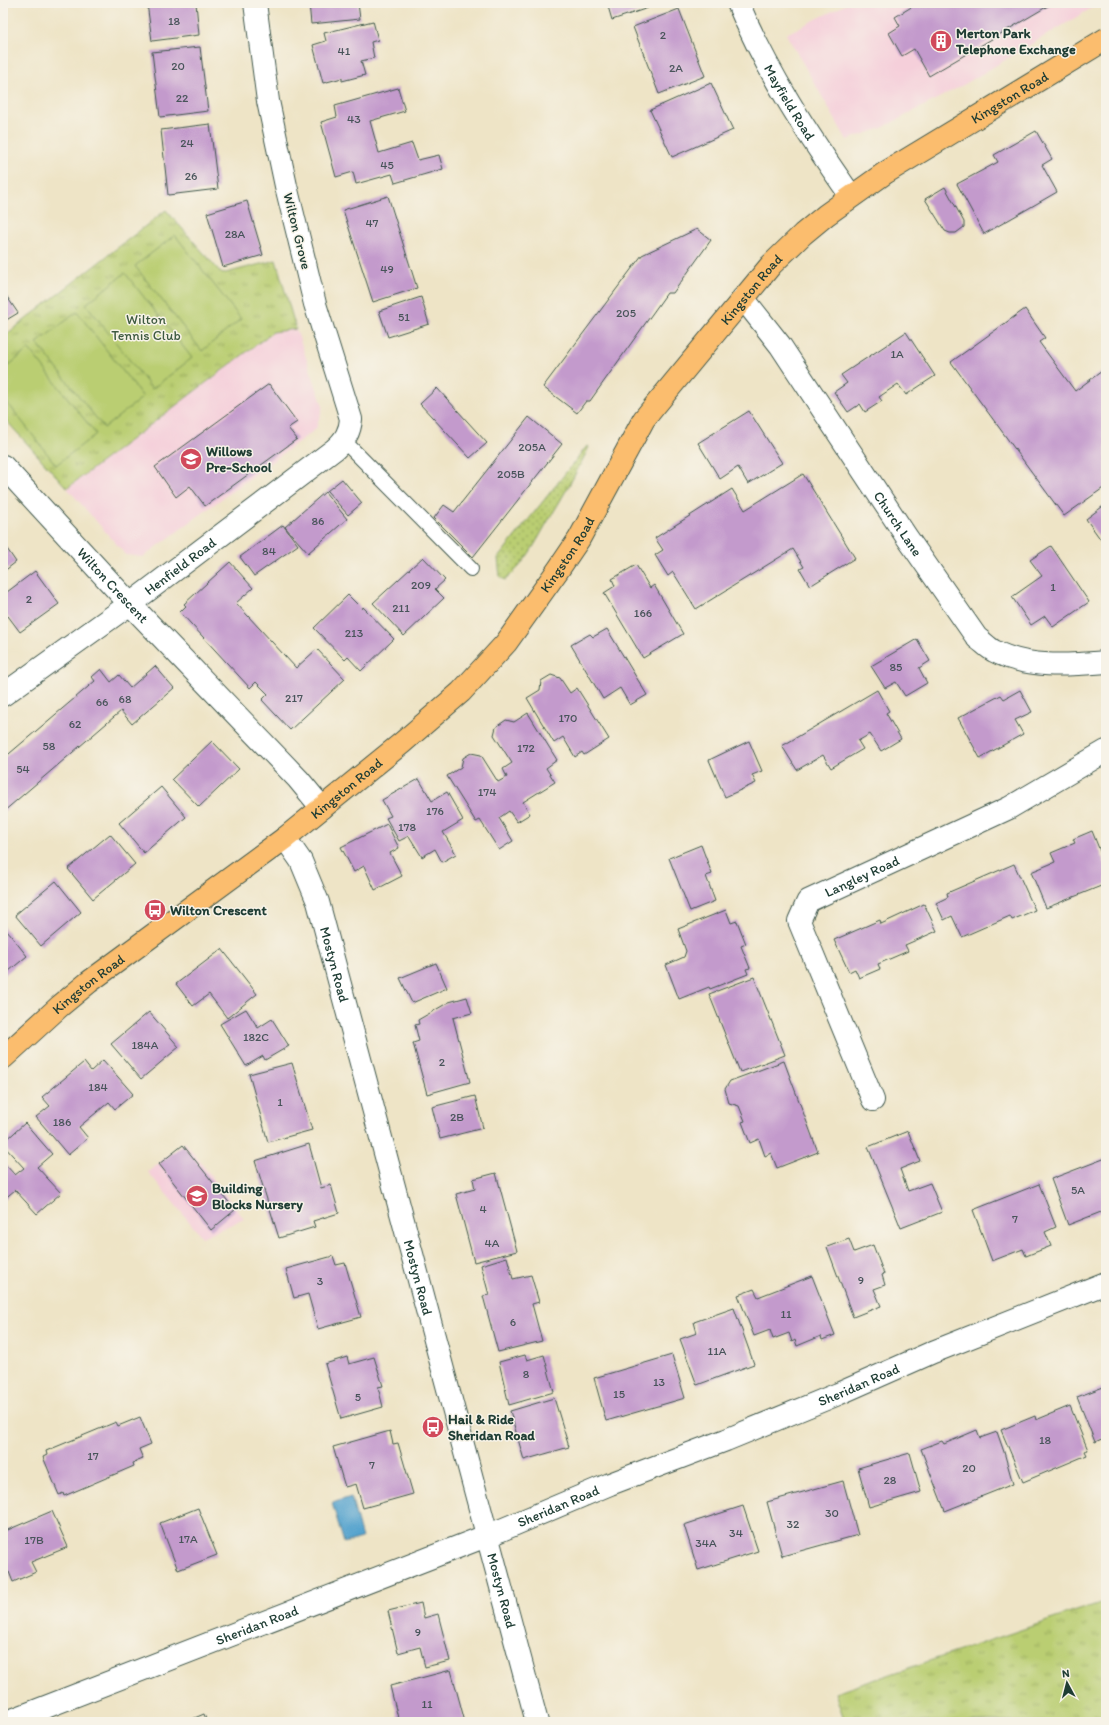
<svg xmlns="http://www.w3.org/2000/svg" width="1109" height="1725" viewBox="0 0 1109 1725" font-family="Itim,sans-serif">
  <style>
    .built { fill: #f5cfda }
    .grass { fill: url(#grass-dots); stroke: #6c8653 }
    .park { fill: url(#park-tufts); stroke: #6c8653 }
    .pitch { fill: #bace72; stroke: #6c8653 }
    .water { fill: #54a3ce; stroke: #3a7081 }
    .building { fill: #c39acc }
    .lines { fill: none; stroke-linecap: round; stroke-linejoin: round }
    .lane-casing { stroke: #3e564a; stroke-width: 16 }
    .street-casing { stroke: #3e564a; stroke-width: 24 }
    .primary-casing { stroke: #3e564a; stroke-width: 24 }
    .lane { stroke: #fff; stroke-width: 14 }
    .street { stroke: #fff; stroke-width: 22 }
    .primary { stroke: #fbbd6e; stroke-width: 22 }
    .labels { text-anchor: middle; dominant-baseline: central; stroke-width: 3; stroke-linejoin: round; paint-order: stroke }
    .number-label { font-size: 12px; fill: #48545a }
    .poi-label { font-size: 14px; font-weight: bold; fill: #1f3d34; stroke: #f7f3e8; text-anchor: start }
    .street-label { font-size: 14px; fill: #1f3d34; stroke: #f7f3e8 }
    .park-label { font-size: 14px; fill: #3e5a40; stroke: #f7f3e8 }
  </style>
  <defs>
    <pattern id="grass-dots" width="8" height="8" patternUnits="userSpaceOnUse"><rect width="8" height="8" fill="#bace72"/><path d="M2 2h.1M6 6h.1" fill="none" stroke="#97a85e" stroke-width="1.8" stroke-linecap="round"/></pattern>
    <pattern id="park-tufts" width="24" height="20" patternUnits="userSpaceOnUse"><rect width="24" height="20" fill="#bace72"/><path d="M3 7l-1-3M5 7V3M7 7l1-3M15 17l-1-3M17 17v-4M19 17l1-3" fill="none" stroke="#97a85e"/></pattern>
  </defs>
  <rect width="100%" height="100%" fill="#f7f3e8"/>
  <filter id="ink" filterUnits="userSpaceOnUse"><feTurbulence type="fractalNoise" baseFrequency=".025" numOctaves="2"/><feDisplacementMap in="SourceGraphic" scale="8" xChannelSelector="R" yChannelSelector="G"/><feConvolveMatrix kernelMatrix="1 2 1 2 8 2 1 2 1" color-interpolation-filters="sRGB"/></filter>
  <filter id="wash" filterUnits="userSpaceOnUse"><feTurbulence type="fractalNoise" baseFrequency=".012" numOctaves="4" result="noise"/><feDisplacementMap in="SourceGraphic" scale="16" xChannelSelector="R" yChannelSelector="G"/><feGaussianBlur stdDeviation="0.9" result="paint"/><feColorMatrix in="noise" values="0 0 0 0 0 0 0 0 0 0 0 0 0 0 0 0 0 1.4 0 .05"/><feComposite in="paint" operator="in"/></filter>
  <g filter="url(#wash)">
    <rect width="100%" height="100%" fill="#eee4c6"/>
    <g class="built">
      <polygon points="849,3 1100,3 965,84 882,128 847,140 786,34"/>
      <polygon points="296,329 323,406 316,429 143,557 126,555 67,488 273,332"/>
      <polygon points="185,1142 244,1219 202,1237 148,1172"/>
    </g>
    <path class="grass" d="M587 446 589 447C577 472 563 497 548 521 536 542 525 565 505 580L500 577 498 558Z"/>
    <g class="park">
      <polygon points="166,210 222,274 276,260 296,329 273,332 67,488 3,417 3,337"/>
      <polygon points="1106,1601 1106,1722 845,1722 835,1693"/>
    </g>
    <g class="pitch">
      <polygon points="175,235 241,319 202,351 135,266"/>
      <polygon points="125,273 192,358 152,389 86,304"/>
      <polygon points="77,312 143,397 104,428 37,343"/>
      <polygon points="29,349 96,434 56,465 3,397 3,370"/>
    </g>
    <polygon class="water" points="351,1497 362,1538 344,1543 332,1503"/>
    <g id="blocks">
      <g class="building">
        <polygon points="147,3 196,3 199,35 152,41"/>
        <polygon points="309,3 358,3 360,19 311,24"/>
        <polygon points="607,3 656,3 648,6 648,8 612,20"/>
        <polygon points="918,3 1053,3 929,76 914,49 902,56 889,33 900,26 895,17"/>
        <polygon points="679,9 705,76 659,94 633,27"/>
        <polygon points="373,21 378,40 371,42 374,58 361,61 365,75 342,81 342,78 323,83 313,45 326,41 324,33"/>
        <polygon points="200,47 208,111 160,117 152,52"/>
        <polygon points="711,83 733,130 672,157 650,110"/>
        <polygon points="398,88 405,111 370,121 379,153 412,143 418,160 439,155 443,169 395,183 392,174 356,184 353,172 336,177 321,122 337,117 335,106"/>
        <polygon points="210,124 218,189 168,195 161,130"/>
        <polygon points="1036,131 1052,159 1042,165 1057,192 984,234 957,184 998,162 994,155"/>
        <polygon points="945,187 964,222 964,227 956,233 950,233 945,231 925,199"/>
        <polygon points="388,196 417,288 373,302 343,210"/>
        <polygon points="247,201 263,255 223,267 207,213"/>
        <polygon points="697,229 711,240 673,293 667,293 590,401 586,401 577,413 543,387 642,255"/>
        <polygon points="3,291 18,313 3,322"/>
        <polygon points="421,297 429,324 388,337 379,311"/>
        <polygon points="1025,309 1045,338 1039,342 1075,391 1106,368 1106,486 1064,516 951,362"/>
        <polygon points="906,332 935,376 906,395 898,384 879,397 882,401 865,412 860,404 848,412 834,392 847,383 841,375"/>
        <polygon points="269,384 297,422 288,428 297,439 205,506 190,486 176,497 155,467"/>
        <polygon points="437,388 487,443 470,458 420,404"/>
        <polygon points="749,411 782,463 748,484 738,467 720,479 698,443"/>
        <polygon points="529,417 562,444 473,557 434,518 444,505 454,512"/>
        <polygon points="803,474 855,558 810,586 800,569 804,567 793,549 696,609 673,572 668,576 655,555 663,550 655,538 732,489 745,510"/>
        <polygon points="342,479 362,503 348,515 327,491"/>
        <polygon points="325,492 347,519 308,553 285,527"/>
        <polygon points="1106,504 1106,536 1101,540 1086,519"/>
        <polygon points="283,525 298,545 254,576 240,557"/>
        <polygon points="3,543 16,562 3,572"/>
        <polygon points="1051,546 1089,602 1053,627 1045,616 1031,625 1012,597 1042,576 1030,560"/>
        <polygon points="423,557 445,580 435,589 444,598 404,636 373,603"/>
        <polygon points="230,562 253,588 236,603 296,668 317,649 345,679 290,730 262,700 268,694 256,682 250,688 180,612 186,606 184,604"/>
        <polygon points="636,565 650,588 654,585 683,634 643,658 604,593 615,586 612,579"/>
        <polygon points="35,571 59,604 20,632 8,616 3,620 3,595"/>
        <polygon points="348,595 362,609 363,607 394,639 361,671 348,657 345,660 314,628"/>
        <polygon points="607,629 647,695 630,705 620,688 603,699 571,645 590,634 593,637"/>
        <polygon points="917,639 930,661 919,668 927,683 905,696 896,682 885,688 871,666"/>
        <polygon points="155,666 174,688 132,724 121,711 3,812 3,759 95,681 92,677 101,669 111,682 119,675 130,688"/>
        <polygon points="551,675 560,678 570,693 577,688 609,739 584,755 582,752 575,757 563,737 554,743 527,698 540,690 541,681"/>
        <polygon points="877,690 889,711 886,713 901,739 881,751 870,734 858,741 863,749 831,768 823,755 797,770 782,746"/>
        <polygon points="1020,690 1032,712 1015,720 1023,734 980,758 958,718 1001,695 1004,699"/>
        <polygon points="528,713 557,760 546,768 555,782 523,802 530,814 517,822 509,811 499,818 513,841 499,850 480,820 476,822 447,776 461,767 463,758 471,753 481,755 498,782 507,777 503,769 512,763 494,735 496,727 506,720 514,722"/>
        <polygon points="212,741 239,769 199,807 172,779"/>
        <polygon points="749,741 762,771 752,775 756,783 725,797 709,760"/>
        <polygon points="419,779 432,801 447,792 463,820 443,832 456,854 442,862 435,849 422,857 409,836 399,841 386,818 391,816 382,800"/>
        <polygon points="161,787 186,817 144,853 119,823"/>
        <polygon points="387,824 399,848 390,853 402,876 375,890 364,866 354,872 341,847"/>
        <polygon points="1092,831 1106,866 1106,884 1046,908 1031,872 1055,862 1051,853 1075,843 1073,839"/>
        <polygon points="110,834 135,864 93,899 68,869"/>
        <polygon points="701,845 712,874 706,876 715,901 690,911 669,858"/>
        <polygon points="1014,864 1035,910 1012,920 1010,916 962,937 952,916 944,920 936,903 948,897 947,893"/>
        <polygon points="56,881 81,912 41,946 15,915"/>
        <polygon points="924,904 937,931 905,945 908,951 878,964 880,969 859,978 855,969 849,972 834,940 880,920 881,924"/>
        <polygon points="726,910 731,923 737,921 746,944 741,946 750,968 746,969 748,974 710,989 709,987 679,999 666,965 684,957 686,951 678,929"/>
        <polygon points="3,926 27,956 3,976"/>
        <polygon points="222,949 257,994 227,1018 209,994 193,1006 176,984"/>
        <polygon points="436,963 447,988 412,1003 400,978"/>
        <polygon points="754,977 785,1055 740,1072 709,994"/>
        <polygon points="467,997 472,1013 453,1018 470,1082 427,1094 413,1043 419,1041 415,1025 419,1024 418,1020 449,1002"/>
        <polygon points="246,1009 258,1028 272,1019 289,1046 265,1060 263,1056 246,1066 220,1024"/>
        <polygon points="149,1012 179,1047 141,1079 111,1044"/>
        <polygon points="103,1060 133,1094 115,1109 109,1102 79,1127 88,1138 68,1155 36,1117 50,1106 42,1097 84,1062 91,1071"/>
        <polygon points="784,1061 818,1152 777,1168 771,1153 765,1156 759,1139 750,1143 742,1122 745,1121 739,1106 729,1103 725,1089 730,1081"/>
        <polygon points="292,1063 312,1130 268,1142 249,1074"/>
        <polygon points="475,1096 483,1128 440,1139 432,1107"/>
        <polygon points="25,1123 52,1154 37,1167 61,1193 37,1214 15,1190 3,1200 3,1162 15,1175 24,1168 3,1145 3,1143"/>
        <polygon points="908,1131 920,1161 900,1169 908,1191 930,1183 942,1212 901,1228 868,1147"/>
        <polygon points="309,1144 321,1188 331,1185 339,1213 313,1221 315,1227 279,1238 255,1161"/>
        <polygon points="183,1145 235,1210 211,1230 159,1164"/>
        <polygon points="1106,1158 1106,1210 1068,1225 1051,1179"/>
        <polygon points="496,1173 517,1251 474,1262 456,1194 475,1189 473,1179"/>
        <polygon points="1039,1184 1056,1227 1045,1232 1051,1246 1026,1256 1023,1249 992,1261 973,1210"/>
        <polygon points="849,1239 854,1252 873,1245 884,1274 882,1275 885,1285 874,1289 881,1306 853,1317 827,1247"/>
        <polygon points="333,1256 336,1265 345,1263 361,1317 318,1329 308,1294 294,1298 286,1269"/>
        <polygon points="507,1257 513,1279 531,1275 539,1302 532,1304 542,1341 498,1352 483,1296 489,1295 481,1265"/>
        <polygon points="812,1276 835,1335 822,1340 821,1336 797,1346 795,1340 792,1342 789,1333 773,1339 770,1330 754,1336 738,1295 754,1289 758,1297"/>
        <polygon points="734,1308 754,1364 697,1385 680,1339 697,1333 694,1322"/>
        <polygon points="525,1355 527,1360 544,1355 554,1392 509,1405 499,1362"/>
        <polygon points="672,1355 685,1398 606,1421 594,1378"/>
        <polygon points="347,1357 349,1364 374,1357 383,1386 378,1387 383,1407 341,1419 325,1364"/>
        <polygon points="1106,1386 1106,1437 1095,1442 1077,1397"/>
        <polygon points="554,1398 569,1447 524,1460 510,1411"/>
        <polygon points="1070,1406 1088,1450 1085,1451 1087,1455 1023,1482 1001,1430 1035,1416 1036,1420"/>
        <polygon points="140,1417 151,1444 139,1449 143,1459 133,1463 134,1466 64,1496 63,1493 59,1495 43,1457 47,1455 46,1451 116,1422 118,1426"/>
        <polygon points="977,1430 980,1438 997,1432 1004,1452 1013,1484 945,1511 921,1449 942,1441 944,1444"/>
        <polygon points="390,1431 393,1444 398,1443 413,1494 363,1508 356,1484 345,1487 333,1447"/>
        <polygon points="910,1453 921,1492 869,1507 858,1468"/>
        <polygon points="843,1481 858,1535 782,1556 767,1502"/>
        <polygon points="743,1506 758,1551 698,1570 684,1525"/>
        <polygon points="198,1508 217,1555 178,1570 160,1523"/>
        <polygon points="52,1511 68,1547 31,1562 36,1572 13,1582 9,1572 3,1574 3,1532"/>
        <polygon points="421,1603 424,1618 438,1614 450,1661 425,1667 420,1647 398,1653 388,1611"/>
        <polygon points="451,1670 465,1722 399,1722 390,1686"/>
        <polygon points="204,1714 207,1722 185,1722"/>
      </g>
    </g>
  </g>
  <g filter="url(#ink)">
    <use href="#blocks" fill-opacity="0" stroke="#3e564a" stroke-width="1"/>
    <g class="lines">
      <g class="lane-casing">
        <polyline id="lane" points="344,441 471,569"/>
      </g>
      <g class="street-casing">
        <g id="street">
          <path id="s1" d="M738 3C767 72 808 135 851 196"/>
          <path id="s2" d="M743 298 780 345 906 536 977 638C983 642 988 648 994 651 1028 669 1070 665 1106 662"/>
          <path id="s3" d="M3 466 130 604 298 779 322 808"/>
          <path id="s4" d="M3 695 130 604 335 449C345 440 350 432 351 419L315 304 286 186 268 101 255 3"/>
          <path id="s5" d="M285 838 301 861 318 902 537 1722"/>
          <path id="s6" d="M873 1100 799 921 808 901 1009 808 1106 751"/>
          <path id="s7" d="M7 1722 499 1531 610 1484 726 1440 838 1394 933 1352 1106 1283"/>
        </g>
      </g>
      <g class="primary-casing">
        <g id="primary">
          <path id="s8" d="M3 1058 60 1006 89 982 285 838 402 743 461 692 506 643 558 570 579 539 644 419 653 408 771 265 803 234 826 215 885 173 1106 39"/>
        </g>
      </g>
      <use href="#lane" class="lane"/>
      <use href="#street" class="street"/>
      <use href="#primary" class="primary"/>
    </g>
  </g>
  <defs>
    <g id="building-disc" transform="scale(1.15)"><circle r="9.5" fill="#d1495b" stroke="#f7f3e8"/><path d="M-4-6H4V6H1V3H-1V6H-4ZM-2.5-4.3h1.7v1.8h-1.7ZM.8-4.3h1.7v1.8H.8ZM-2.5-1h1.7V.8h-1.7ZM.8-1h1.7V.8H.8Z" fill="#fff"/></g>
    <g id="school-disc" transform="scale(1.15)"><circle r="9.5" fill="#d1495b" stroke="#f7f3e8"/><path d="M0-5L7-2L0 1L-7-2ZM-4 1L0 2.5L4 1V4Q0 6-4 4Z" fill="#fff"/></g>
    <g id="bus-disc" transform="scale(1.15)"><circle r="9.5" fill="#d1495b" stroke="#f7f3e8"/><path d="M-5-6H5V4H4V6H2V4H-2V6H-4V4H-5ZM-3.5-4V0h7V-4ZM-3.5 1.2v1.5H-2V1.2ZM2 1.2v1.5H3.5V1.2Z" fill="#fff"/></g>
  </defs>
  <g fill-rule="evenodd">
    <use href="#building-disc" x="941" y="41"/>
    <use href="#school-disc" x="191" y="459"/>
    <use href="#bus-disc" x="155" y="910"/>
    <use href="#school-disc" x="197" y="1196"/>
    <use href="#bus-disc" x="433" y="1427"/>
  </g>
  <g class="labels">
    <g class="number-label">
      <text x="174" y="21">18</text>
      <text x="663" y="35">2</text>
      <text x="344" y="51">41</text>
      <text x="178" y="66">20</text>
      <text x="676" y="68">2A</text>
      <text x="182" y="98">22</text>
      <text x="354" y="119">43</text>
      <text x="187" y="143">24</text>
      <text x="387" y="165">45</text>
      <text x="191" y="176">26</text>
      <text x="372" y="223">47</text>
      <text x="235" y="234">28A</text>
      <text x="387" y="269">49</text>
      <text x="626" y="313">205</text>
      <text x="404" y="317">51</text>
      <text x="897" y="354">1A</text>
      <text x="532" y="447">205A</text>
      <text x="511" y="474">205B</text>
      <text x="318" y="521">86</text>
      <text x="269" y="551">84</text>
      <text x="421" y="585">209</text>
      <text x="1053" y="587">1</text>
      <text x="29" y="599">2</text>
      <text x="401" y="608">211</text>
      <text x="643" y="613">166</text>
      <text x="354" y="633">213</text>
      <text x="896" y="667">85</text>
      <text x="294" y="698">217</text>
      <text x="125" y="699">68</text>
      <text x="102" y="702">66</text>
      <text x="568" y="718">170</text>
      <text x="75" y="724">62</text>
      <text x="49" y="746">58</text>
      <text x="526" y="748">172</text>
      <text x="23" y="769">54</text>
      <text x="487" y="792">174</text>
      <text x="435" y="811">176</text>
      <text x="407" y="827">178</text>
      <text x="256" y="1037">182C</text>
      <text x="145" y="1045">184A</text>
      <text x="442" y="1062">2</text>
      <text x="98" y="1087">184</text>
      <text x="280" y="1102">1</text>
      <text x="457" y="1117">2B</text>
      <text x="62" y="1122">186</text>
      <text x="1078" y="1190">5A</text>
      <text x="483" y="1209">4</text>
      <text x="1015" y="1219">7</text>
      <text x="492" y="1243">4A</text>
      <text x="861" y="1280">9</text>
      <text x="320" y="1281">3</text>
      <text x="786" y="1314">11</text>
      <text x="513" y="1322">6</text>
      <text x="717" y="1351">11A</text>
      <text x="526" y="1374">8</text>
      <text x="659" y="1382">13</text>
      <text x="619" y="1394">15</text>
      <text x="358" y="1397">5</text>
      <text x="1045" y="1440">18</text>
      <text x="93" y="1456">17</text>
      <text x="372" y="1465">7</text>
      <text x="969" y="1468">20</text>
      <text x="890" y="1480">28</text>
      <text x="832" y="1513">30</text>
      <text x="793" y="1524">32</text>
      <text x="736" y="1533">34</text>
      <text x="188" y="1539">17A</text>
      <text x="34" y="1540">17B</text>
      <text x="706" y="1543">34A</text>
      <text x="418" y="1632">9</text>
      <text x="427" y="1704">11</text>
    </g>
    <g class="poi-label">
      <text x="956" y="33">Merton Park<tspan x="956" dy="16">Telephone Exchange</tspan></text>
      <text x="206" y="451">Willows<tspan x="206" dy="16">Pre-School</tspan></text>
      <text x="170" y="910">Wilton Crescent</text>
      <text x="212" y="1188">Building<tspan x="212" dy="16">Blocks Nursery</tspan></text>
      <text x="448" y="1419">Hail &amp; Ride<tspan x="448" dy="16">Sheridan Road</tspan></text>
    </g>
    <g class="street-label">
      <text stroke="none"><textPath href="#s8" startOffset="1409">Kingston Road</textPath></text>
      <text stroke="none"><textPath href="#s1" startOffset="112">Mayfield Road</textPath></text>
      <text transform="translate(297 231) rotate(76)">Wilton Grove</text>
      <text stroke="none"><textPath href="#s8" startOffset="1085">Kingston Road</textPath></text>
      <text stroke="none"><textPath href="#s2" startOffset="274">Church Lane</textPath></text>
      <text stroke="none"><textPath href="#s8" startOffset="761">Kingston Road</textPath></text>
      <text stroke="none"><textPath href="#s4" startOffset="219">Henfield Road</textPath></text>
      <text stroke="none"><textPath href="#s3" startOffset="162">Wilton Crescent</textPath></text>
      <text stroke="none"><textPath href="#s8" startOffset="437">Kingston Road</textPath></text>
      <text stroke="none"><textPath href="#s6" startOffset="275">Langley Road</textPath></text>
      <text stroke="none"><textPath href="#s5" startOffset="137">Mostyn Road</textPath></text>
      <text stroke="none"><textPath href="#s8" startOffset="113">Kingston Road</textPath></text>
      <text stroke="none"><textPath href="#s5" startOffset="461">Mostyn Road</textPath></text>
      <text stroke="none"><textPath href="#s7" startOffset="916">Sheridan Road</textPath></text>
      <text stroke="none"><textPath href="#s7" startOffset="592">Sheridan Road</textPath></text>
      <text stroke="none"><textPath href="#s5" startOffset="785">Mostyn Road</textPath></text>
      <text stroke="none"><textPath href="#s7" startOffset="268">Sheridan Road</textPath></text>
    </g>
    <g class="park-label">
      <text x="146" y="319">Wilton<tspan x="146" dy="16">Tennis Club</tspan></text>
    </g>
  </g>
  <rect width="1109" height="1725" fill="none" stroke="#f7f3e8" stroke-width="16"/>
  <g transform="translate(1067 1683) rotate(353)" stroke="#f7f3e8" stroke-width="3" paint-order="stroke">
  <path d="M0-3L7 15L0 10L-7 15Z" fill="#1f3d34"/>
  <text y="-6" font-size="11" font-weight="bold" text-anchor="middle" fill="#1f3d34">N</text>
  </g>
</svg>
